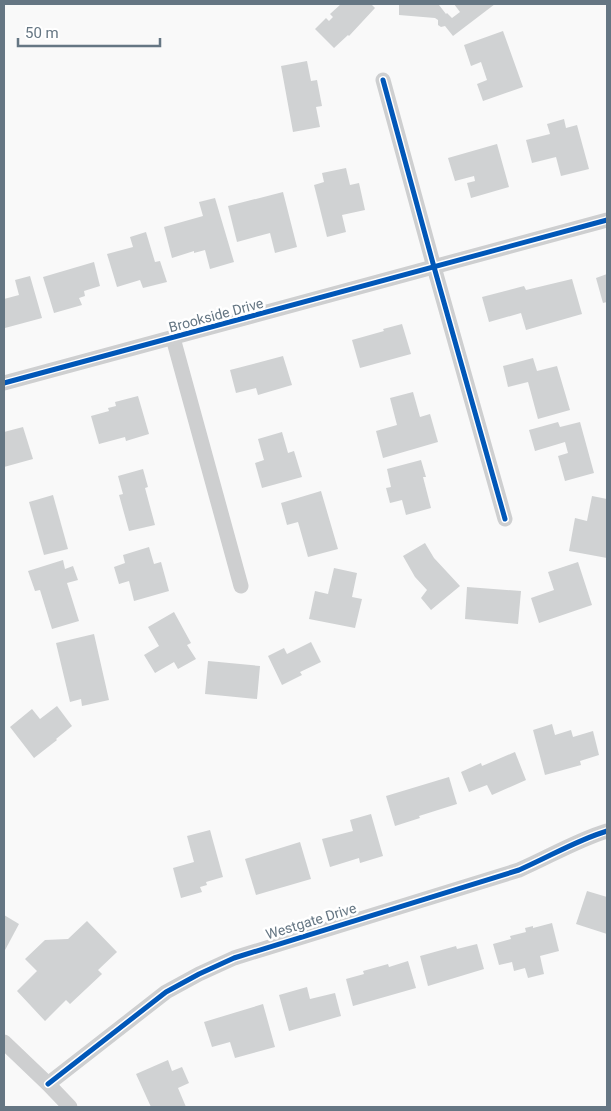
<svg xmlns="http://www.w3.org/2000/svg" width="611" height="1111" viewBox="0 0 611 1111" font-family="Roboto,sans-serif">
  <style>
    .building { fill: #d0d2d3 }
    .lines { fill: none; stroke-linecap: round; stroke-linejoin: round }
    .street { stroke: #cecfd0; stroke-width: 15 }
    .cycleway-casing { stroke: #fff; stroke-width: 8 }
    .cycleway { stroke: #0057b8; stroke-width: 5 }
    .labels { text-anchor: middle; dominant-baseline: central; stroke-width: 5; stroke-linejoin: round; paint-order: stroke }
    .street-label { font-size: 14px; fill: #657683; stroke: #fff }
  </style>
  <rect width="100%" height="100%" fill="#f9f9f9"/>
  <g class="building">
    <polygon points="341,4 371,4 375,8 349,36 348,35 334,48 315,29 326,18 329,21 333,17 330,14"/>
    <polygon points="399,4 439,5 446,14 447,13 452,18 460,12 454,4 495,4 453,36 445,26 441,27 438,25 438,20 435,18 399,15"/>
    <polygon points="503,31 523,87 483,101 477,84 487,80 481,62 471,66 464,45"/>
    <polygon points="307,61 311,81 317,80 322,106 316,107 320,127 293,132 281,66"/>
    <polygon points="564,119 566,128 577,125 589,169 561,176 556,157 532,163 526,140 550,134 547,124"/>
    <polygon points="497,144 509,187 471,198 467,183 475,181 474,176 455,181 448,158"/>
    <polygon points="346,168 350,185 359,183 365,210 342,215 346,232 327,237 314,185 324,182 322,173"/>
    <polygon points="283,192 297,247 275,253 270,233 237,242 228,206"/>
    <polygon points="215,198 234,262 210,269 205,250 194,253 194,251 172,258 164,227 203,216 199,202"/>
    <polygon points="146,232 155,262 160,261 167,282 143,288 140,280 117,287 107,254 133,247 130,237"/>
    <polygon points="94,262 100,286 84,291 85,296 79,298 82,305 54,313 43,277"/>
    <polygon points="607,274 607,302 603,303 596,278"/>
    <polygon points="30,276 42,318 5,328 4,299 19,295 15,280"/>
    <polygon points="572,279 582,314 526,330 521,313 489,322 482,297 524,286 526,290"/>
    <polygon points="402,324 411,354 360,368 352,340 384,331 383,329"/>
    <polygon points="283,356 292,385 258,395 256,388 236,393 230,370"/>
    <polygon points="533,358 537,371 557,366 570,410 538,419 528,382 508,387 503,366"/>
    <polygon points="413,392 420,417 430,414 438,442 383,458 376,431 397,425 390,398"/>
    <polygon points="138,396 149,434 126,441 125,437 99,444 91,416 109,411 108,408 116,406 115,402"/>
    <polygon points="558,422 560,427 580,422 594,473 565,481 558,456 568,453 565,442 535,451 529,430"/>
    <polygon points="23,427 33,459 4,467 4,432"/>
    <polygon points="282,432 288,453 294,451 302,477 262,488 255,463 264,460 258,439"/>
    <polygon points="421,460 426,477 423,477 431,508 406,515 402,500 390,503 386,488 391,487 387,469"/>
    <polygon points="143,469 148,487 145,488 155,525 129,531 119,495 123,494 118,476"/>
    <polygon points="321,491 338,549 308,557 298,522 287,525 281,503"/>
    <polygon points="53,495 68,549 44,555 29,502"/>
    <polygon points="592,496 607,499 607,558 569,551 575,518 587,521"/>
    <polygon points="425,543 434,558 460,586 431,610 421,598 427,590 415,577 403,556"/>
    <polygon points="149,547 154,564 161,562 169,591 134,601 129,581 119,584 114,567 125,563 123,555"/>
    <polygon points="63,560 65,569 73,566 78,580 67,583 79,621 52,629 40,590 35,591 28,571"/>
    <polygon points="578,562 592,605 539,623 531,598 554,590 548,572"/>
    <polygon points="334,568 357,573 352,597 362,599 355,628 309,619 315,591 328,594"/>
    <polygon points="467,587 521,591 518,624 465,619"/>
    <polygon points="174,612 191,643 187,645 196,659 178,669 174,662 155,673 144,655 159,646 148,627"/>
    <polygon points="94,634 109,700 82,706 81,699 70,702 56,643"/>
    <polygon points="311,642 321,662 300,672 302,675 282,685 268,656 284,648 287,654"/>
    <polygon points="208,661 260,666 257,699 205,694"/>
    <polygon points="57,706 72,726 56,739 57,740 34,758 10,727 32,709 40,719"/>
    <polygon points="552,724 555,735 571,730 573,737 593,731 599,755 580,761 581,765 545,775 533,730"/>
    <polygon points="515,752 526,780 492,795 487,785 469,792 461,772 481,763 482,766"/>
    <polygon points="449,777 457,804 419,816 420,818 395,826 386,796"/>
    <polygon points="371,814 383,856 360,863 359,858 330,867 322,839 353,831 350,820"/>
    <polygon points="210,830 223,877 206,882 207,885 200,887 202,892 181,898 173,868 194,862 187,836"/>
    <polygon points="300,842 311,879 256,895 245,859"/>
    <polygon points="587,891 607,897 607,934 576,924"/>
    <polygon points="4,915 19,924 4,952"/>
    <polygon points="87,921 117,952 98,970 102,974 70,1004 66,1000 45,1021 17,991 37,971 25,959 45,940 68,939"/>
    <polygon points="552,923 559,951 540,956 544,974 528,978 525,968 514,971 512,962 499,965 493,944 511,939 510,936 526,932 525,928 533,926 533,928"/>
    <polygon points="477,944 484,969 428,986 420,956 456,946 457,949"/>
    <polygon points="408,961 416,988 353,1006 346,979 364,974 363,971 388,964 389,967"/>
    <polygon points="307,987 310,999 335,993 341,1016 289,1031 279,995"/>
    <polygon points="263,1004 275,1047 235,1058 230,1042 212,1047 204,1022"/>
    <polygon points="168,1060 172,1071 182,1067 189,1083 178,1088 186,1107 151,1107 136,1074"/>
  </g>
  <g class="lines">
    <g class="street">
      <polyline points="383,80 434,267 505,519"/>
      <polyline points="173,338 241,586"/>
      <polyline points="4,383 607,220"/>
      <polyline points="4,1042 48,1084 70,1107"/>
      <path d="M48 1084 166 992 199 974 234 958 519 870C549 857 577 840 607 831"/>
    </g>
    <g class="cycleway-casing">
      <g id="cycleway">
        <polyline points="383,80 434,267 505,519"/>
        <polyline points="4,383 607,220"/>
        <path d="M48 1084 166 992 199 974 234 958 519 870C549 857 577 840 607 831"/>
      </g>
    </g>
    <use href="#cycleway" class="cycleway"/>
  </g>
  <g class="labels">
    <g class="street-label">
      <text transform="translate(216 315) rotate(-15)">Brookside Drive</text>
      <text transform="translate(311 921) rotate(-17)">Westgate Drive</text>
    </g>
  </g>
  <rect width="611" height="1111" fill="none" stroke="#657683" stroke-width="10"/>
  <path d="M18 38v8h142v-8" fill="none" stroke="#657683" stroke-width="2.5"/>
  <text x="25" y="38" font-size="15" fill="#657683" stroke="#ffffff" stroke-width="4" paint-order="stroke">50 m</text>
</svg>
